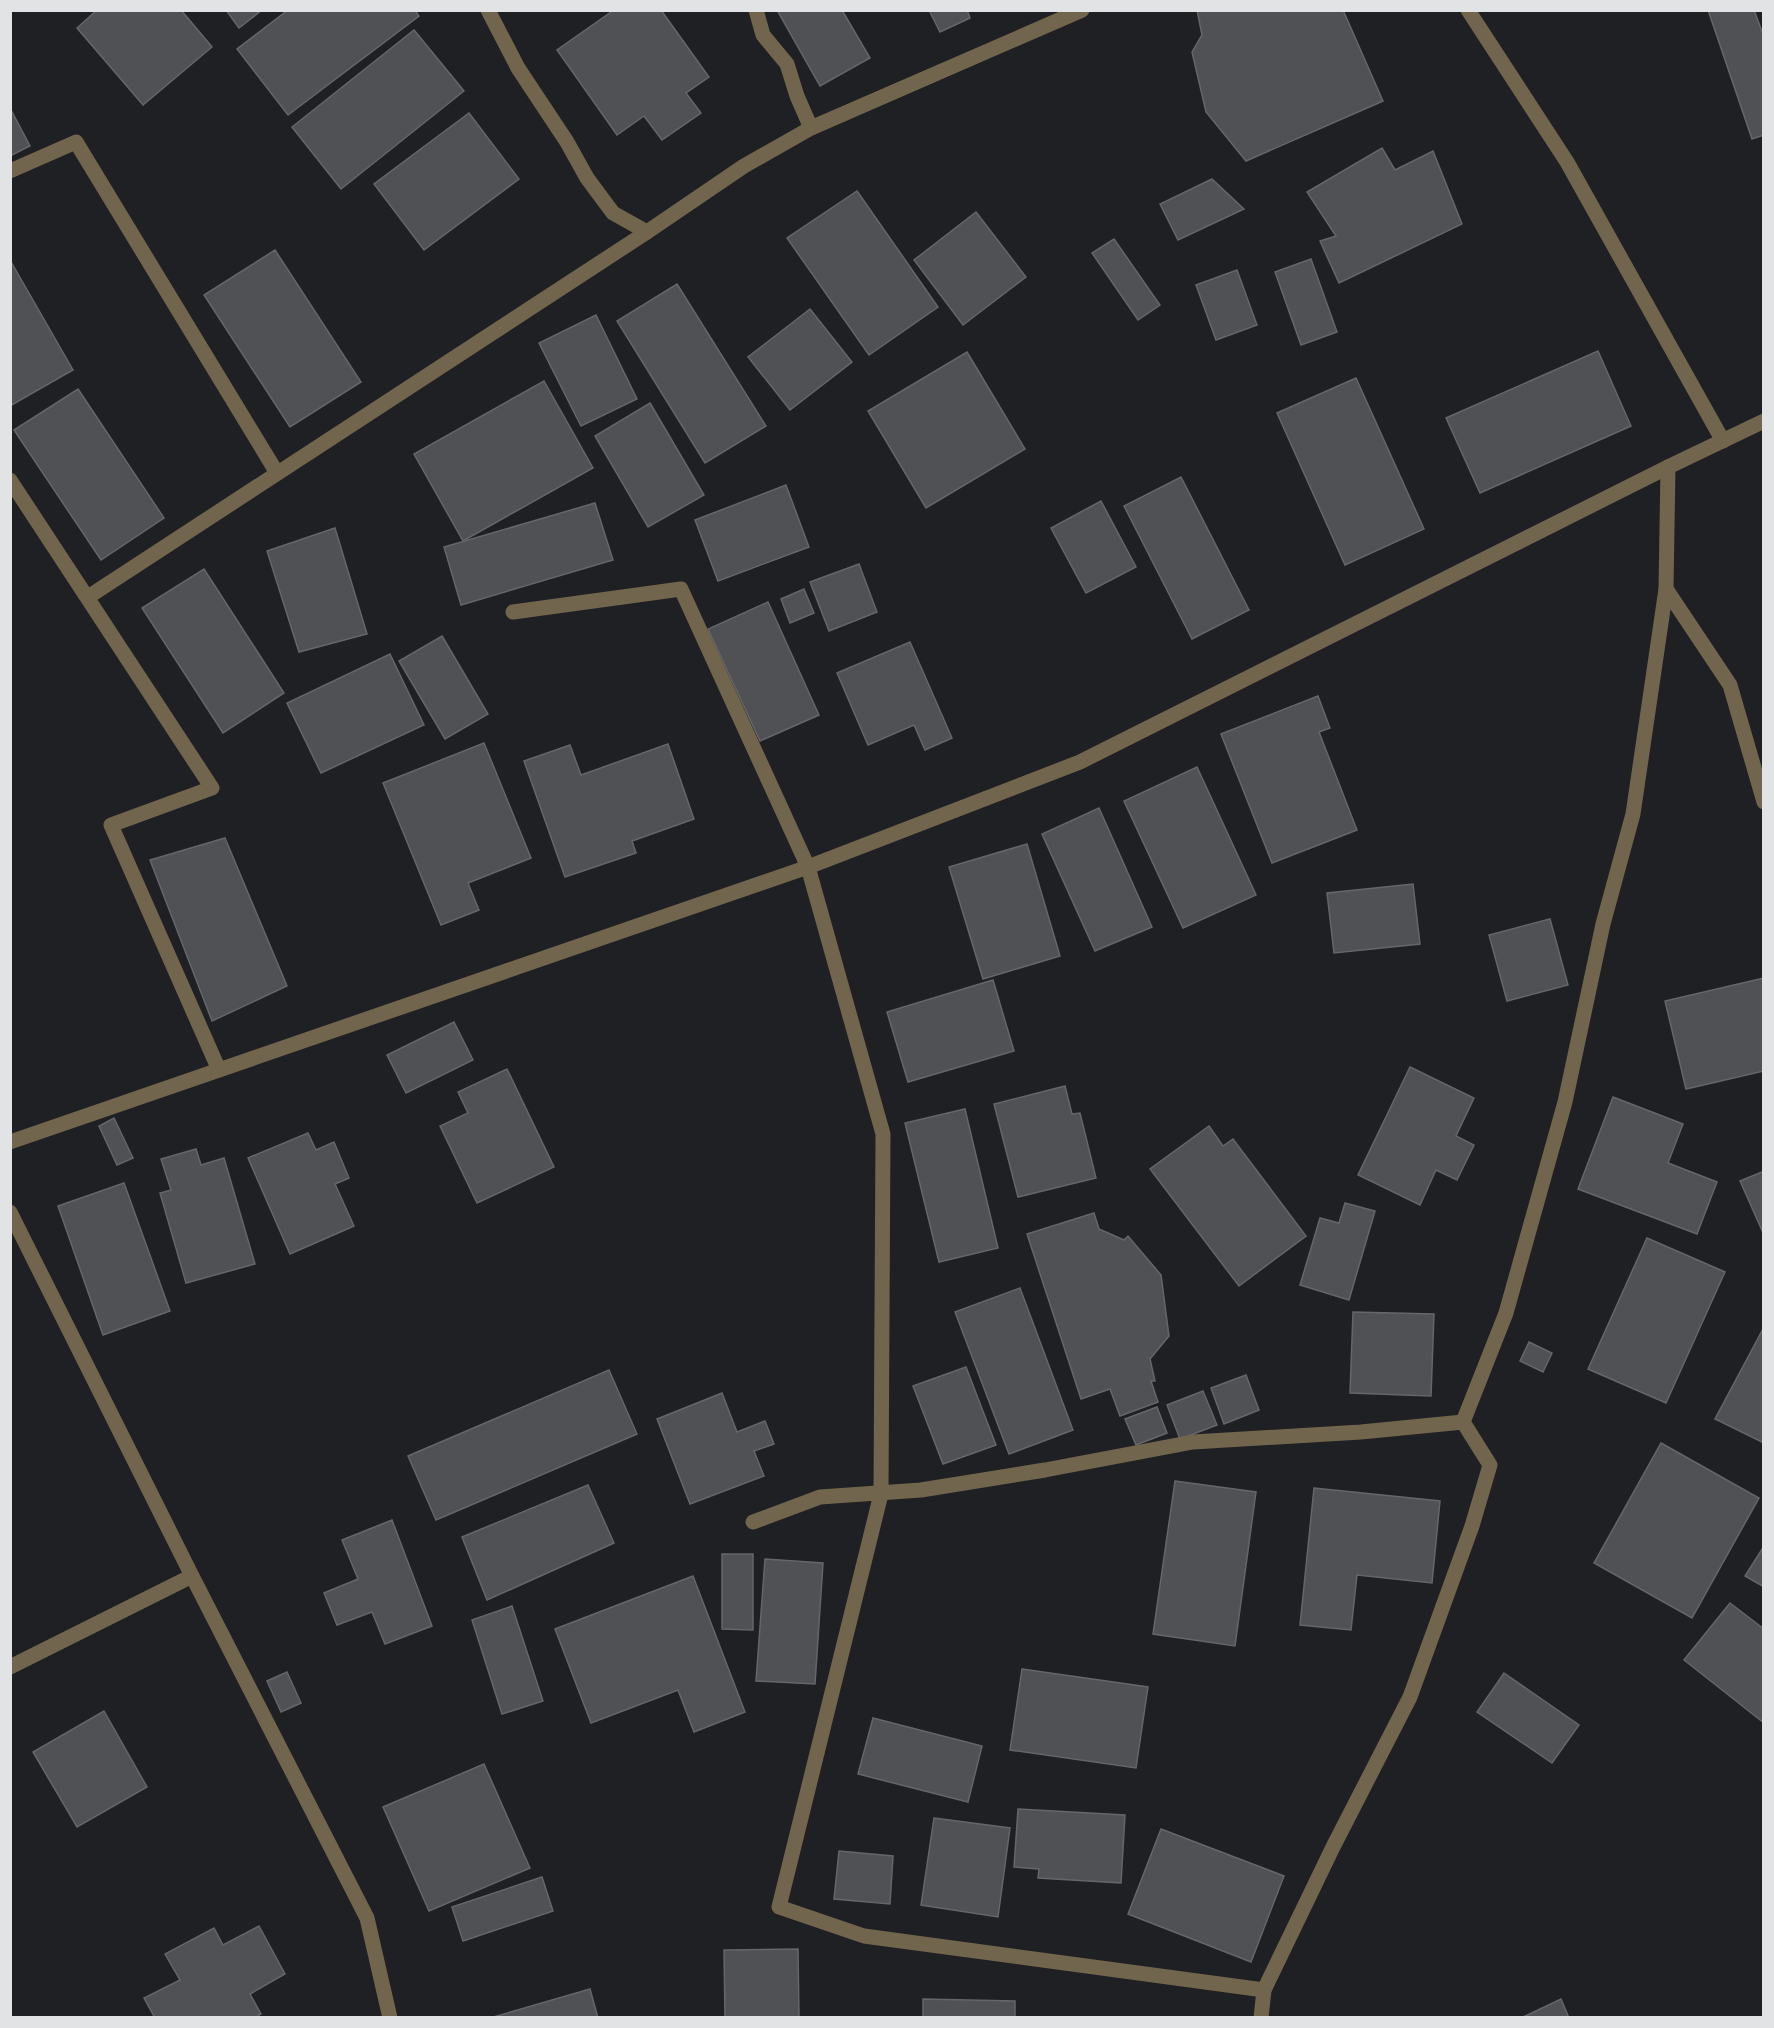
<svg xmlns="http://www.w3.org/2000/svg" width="1774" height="2028" viewBox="0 0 1774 2028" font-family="'Noto Sans',sans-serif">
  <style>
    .building { fill: #505155; stroke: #65666a; stroke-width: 1.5 }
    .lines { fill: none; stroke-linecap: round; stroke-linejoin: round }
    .street { stroke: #72654d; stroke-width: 15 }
  </style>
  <rect width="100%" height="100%" fill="#1f2023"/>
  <g class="building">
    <polygon points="97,10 181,10 212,47 143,105 77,28"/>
    <polygon points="226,10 262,10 239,28"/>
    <polygon points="288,10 415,10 419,16 288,115 237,49"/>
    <polygon points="614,10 661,10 709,77 686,93 701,113 662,140 644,116 617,135 557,50"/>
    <polygon points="777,10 842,10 870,58 820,86"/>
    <polygon points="929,10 967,10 970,18 940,32"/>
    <polygon points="1197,10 1343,10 1383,101 1246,161 1206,112 1192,52 1202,35"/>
    <polygon points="1708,10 1754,10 1764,37 1764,135 1752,139"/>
    <polygon points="414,30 464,91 341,189 292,127"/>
    <polygon points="10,108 30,146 10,156"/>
    <polygon points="469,113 519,179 424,250 374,184"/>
    <polygon points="1382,148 1395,170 1433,151 1462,224 1339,283 1320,241 1336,236 1307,192"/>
    <polygon points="1212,179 1244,209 1178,240 1160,204"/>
    <polygon points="857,191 938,307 869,355 787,238"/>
    <polygon points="976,212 1026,277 963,325 914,260"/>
    <polygon points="1114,239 1160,305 1138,320 1092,253"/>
    <polygon points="275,250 361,382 290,427 204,295"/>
    <polygon points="1311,259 1337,332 1301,345 1275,272"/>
    <polygon points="10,260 73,370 10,406"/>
    <polygon points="1237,270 1257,325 1216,340 1196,285"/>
    <polygon points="677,284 766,426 705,463 617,321"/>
    <polygon points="810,309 852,362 790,410 748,357"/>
    <polygon points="596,315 637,399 581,426 539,343"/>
    <polygon points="1598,351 1631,426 1480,493 1446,418"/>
    <polygon points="967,352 1025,449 926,508 868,411"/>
    <polygon points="1356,378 1424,529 1345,565 1277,413"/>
    <polygon points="544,381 593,468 463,541 414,454"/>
    <polygon points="78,389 164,518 101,560 14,430"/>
    <polygon points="650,403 704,495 648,527 595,436"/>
    <polygon points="1181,477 1249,610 1192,639 1124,506"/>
    <polygon points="786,485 809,547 718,581 695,520"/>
    <polygon points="1101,501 1136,567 1086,593 1051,528"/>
    <polygon points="595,503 613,560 461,605 444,547"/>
    <polygon points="335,528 367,634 299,652 267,551"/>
    <polygon points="859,564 877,612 829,631 810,582"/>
    <polygon points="204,569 284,693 223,733 142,608"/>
    <polygon points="804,589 814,613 790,623 781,599"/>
    <polygon points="768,602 819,715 760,741 708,629"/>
    <polygon points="442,636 488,714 445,739 399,661"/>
    <polygon points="910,642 952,738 925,750 914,725 868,745 837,673"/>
    <polygon points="390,654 424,725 321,773 287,703"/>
    <polygon points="1318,696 1330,728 1319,732 1357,830 1272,863 1221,734"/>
    <polygon points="484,743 531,858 468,883 479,910 441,925 383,783"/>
    <polygon points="668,744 694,819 632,841 636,853 565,877 524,761 570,745 581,775"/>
    <polygon points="1197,767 1256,895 1183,928 1124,801"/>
    <polygon points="1099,808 1152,927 1095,951 1042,834"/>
    <polygon points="225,838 287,986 212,1021 150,860"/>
    <polygon points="1027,844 1060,956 983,979 949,867"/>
    <polygon points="1413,884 1420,944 1334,953 1327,893"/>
    <polygon points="1550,919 1568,985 1507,1001 1489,935"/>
    <polygon points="1764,978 1764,1071 1686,1089 1665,1001"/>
    <polygon points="993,980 1014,1051 908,1082 887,1012"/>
    <polygon points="454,1022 473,1060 406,1093 387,1055"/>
    <polygon points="1410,1067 1474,1098 1456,1136 1474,1145 1457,1180 1436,1170 1420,1205 1358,1175"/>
    <polygon points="507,1069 554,1167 477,1203 440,1126 468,1113 458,1092"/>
    <polygon points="1065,1086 1072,1114 1080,1113 1096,1178 1018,1197 994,1104"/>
    <polygon points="1613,1097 1683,1124 1668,1163 1717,1182 1697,1234 1578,1189"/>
    <polygon points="965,1109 998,1248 939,1262 905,1123"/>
    <polygon points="114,1118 133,1158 117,1165 99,1126"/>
    <polygon points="1209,1126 1223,1146 1233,1139 1306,1236 1239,1286 1150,1169"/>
    <polygon points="308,1133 316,1150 334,1142 349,1178 335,1184 354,1226 290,1254 248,1158"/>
    <polygon points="196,1149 201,1165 224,1158 255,1264 186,1283 160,1193 171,1190 161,1159"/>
    <polygon points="1764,1171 1764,1235 1740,1181"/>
    <polygon points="124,1183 170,1311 103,1335 58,1206"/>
    <polygon points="1345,1203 1375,1211 1349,1300 1300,1285 1320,1218 1339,1223"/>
    <polygon points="1094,1213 1099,1229 1124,1240 1128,1236 1161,1275 1169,1336 1150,1359 1155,1381 1151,1381 1158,1402 1120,1416 1110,1389 1081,1399 1027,1234"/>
    <polygon points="1647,1238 1725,1272 1666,1403 1588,1369"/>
    <polygon points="1020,1288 1073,1430 1009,1454 955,1312"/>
    <polygon points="1353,1312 1434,1314 1431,1396 1350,1393"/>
    <polygon points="1764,1327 1764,1443 1715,1419"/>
    <polygon points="1529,1342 1552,1353 1543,1372 1520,1361"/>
    <polygon points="966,1367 996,1445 943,1464 913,1386"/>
    <polygon points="609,1370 637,1434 436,1520 408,1456"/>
    <polygon points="1246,1375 1259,1410 1224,1424 1211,1388"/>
    <polygon points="1203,1391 1217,1425 1180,1439 1167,1405"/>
    <polygon points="722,1393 737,1432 765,1421 774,1444 754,1451 764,1476 690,1504 657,1419"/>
    <polygon points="1157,1407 1167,1433 1136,1445 1125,1419"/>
    <polygon points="1661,1443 1759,1498 1692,1618 1594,1563"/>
    <polygon points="1175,1481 1256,1492 1235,1646 1153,1634"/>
    <polygon points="588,1485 614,1543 487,1600 462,1537"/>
    <polygon points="1314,1488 1440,1501 1432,1583 1357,1575 1351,1630 1300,1625"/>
    <polygon points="392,1520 432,1626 385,1644 372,1612 337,1625 324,1593 358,1579 342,1540"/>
    <polygon points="1764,1546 1764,1587 1745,1576"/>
    <polygon points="722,1554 753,1554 753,1630 722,1629"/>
    <polygon points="765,1559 823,1563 815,1684 756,1681"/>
    <polygon points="693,1576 745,1712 694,1732 678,1690 591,1723 555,1629"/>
    <polygon points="1730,1603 1764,1629 1764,1723 1684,1660"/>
    <polygon points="512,1606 543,1701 502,1714 472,1620"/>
    <polygon points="1022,1669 1148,1687 1136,1768 1010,1750"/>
    <polygon points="287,1672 301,1703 281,1712 267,1681"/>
    <polygon points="1504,1673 1579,1725 1552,1763 1477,1712"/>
    <polygon points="104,1711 147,1787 77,1827 33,1752"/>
    <polygon points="873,1718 982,1746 968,1802 858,1774"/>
    <polygon points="484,1764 530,1868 429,1911 383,1807"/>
    <polygon points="1018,1809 1125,1815 1121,1883 1038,1878 1039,1869 1014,1867"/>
    <polygon points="934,1818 1010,1828 998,1917 921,1905"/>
    <polygon points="1161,1829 1284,1876 1251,1962 1128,1914"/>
    <polygon points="839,1851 893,1856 890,1904 834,1899"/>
    <polygon points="542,1877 553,1911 463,1941 452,1907"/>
    <polygon points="259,1926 285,1974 250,1994 261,2014 254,2018 155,2018 144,1998 180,1980 165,1954 214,1928 223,1945"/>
    <polygon points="798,1949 799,2018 725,2018 724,1950"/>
    <polygon points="590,1989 598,2018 490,2018"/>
    <polygon points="923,1999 1015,2001 1015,2018 923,2018"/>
    <polygon points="1561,1999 1569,2018 1521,2018"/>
  </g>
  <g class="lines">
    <g class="street">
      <polyline points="488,10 518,68 567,142 587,178 613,213 647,232"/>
      <polyline points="756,10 763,35 787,64 797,96 811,128"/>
      <polyline points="1468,10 1567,162 1723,441"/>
      <polyline points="10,171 76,142 277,473"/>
      <polyline points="10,480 212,788 111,825 219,1070"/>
      <polyline points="1666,589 1730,685 1764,802"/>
      <polyline points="88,597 647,232 744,166 811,128 1082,10"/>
      <polyline points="513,612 681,589 808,867 883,1134 881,1494 779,1907 864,1936 1264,1990 1261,2018"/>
      <polyline points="10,1142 808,867 1080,762 1668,467 1764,421"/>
      <polyline points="10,1212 192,1576 367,1918 390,2018"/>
      <polyline points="753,1522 820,1497 921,1490 1045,1470 1193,1442 1361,1432 1463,1422 1506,1313 1565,1102 1603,924 1633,814 1666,589 1668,467"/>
      <polyline points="10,1667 192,1576"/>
      <polyline points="1264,1990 1333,1847 1410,1697 1472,1526 1490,1465 1463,1422"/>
    </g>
  </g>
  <rect width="1774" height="2028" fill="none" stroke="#e2e3e5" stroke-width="24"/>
</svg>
